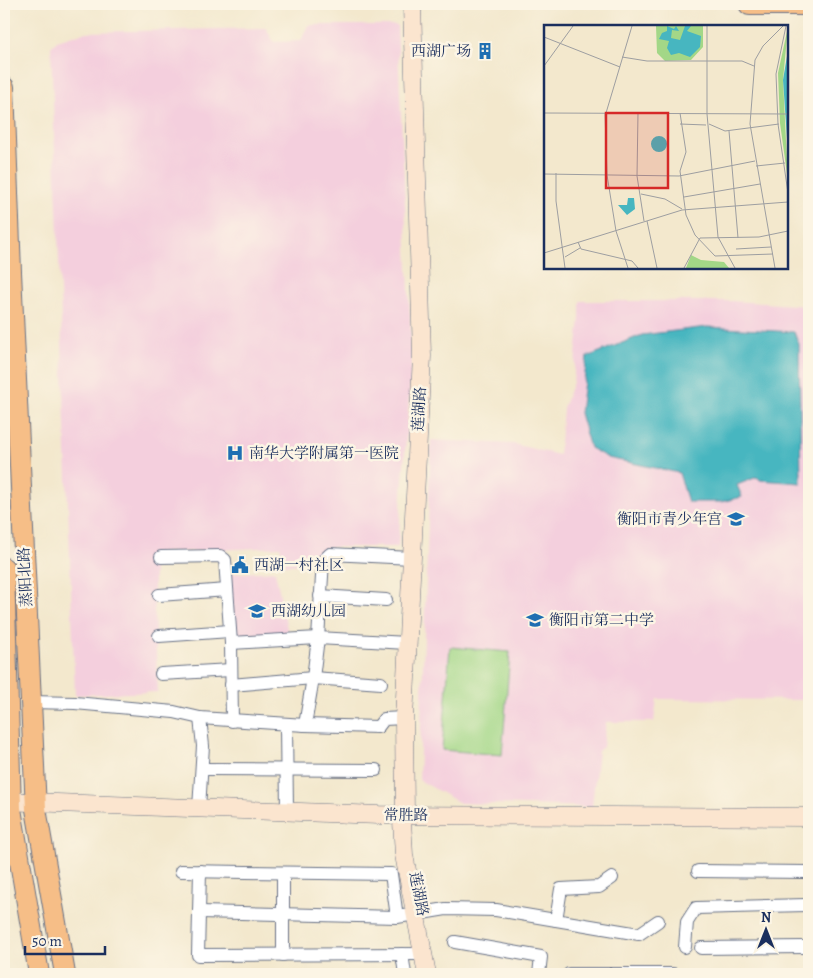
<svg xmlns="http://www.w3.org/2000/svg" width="813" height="978" viewBox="0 0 813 978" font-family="Alegreya,'Noto Serif SC',serif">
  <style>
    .built { fill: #f4cfdd }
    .garden { fill: #a3d787; stroke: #5f8372 }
    .water { fill: #47b6c0; stroke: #31728f }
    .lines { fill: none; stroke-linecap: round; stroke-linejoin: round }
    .street-casing { stroke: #677085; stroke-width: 14 }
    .secondary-casing { stroke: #677085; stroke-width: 19 }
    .primary-casing { stroke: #677085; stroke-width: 22 }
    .highway-casing { stroke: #677085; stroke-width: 24 }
    .street { stroke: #fff; stroke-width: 12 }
    .secondary { stroke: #fbe5cf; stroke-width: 18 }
    .primary { stroke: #f6be87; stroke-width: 20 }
    .highway { stroke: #f6be87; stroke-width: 22 }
    .labels { text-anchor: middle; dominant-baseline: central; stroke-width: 5; stroke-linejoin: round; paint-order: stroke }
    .poi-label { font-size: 15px; fill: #1b2f5e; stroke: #fcf5e5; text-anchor: start }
    .street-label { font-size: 15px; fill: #1b2f5e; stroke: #fcf5e5 }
    .inset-road { fill: none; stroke: #9d9ea1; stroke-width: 1 }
    .view { fill: #d62828; fill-opacity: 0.15; stroke: #d62828; stroke-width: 2.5 }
    .inset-edge { fill: none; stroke: #1b2f5e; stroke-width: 2.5 }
  </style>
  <rect width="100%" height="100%" fill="#fcf5e5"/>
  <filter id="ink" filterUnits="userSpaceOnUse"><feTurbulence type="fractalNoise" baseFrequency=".02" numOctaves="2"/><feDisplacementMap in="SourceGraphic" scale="10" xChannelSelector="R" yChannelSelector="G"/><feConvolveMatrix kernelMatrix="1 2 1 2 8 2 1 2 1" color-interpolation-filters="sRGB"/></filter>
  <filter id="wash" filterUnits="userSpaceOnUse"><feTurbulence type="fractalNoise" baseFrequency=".0096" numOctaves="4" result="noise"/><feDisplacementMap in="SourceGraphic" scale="20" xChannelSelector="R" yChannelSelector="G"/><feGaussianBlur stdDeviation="1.12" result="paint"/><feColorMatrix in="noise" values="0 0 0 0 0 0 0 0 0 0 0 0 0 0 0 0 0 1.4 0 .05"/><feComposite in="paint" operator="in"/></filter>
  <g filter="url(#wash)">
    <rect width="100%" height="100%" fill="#f3e8cd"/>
    <g class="built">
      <polygon points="308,25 397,25 412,359 398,547 327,547 323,551 320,564 285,565 280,547 154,553 154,611 158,692 75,695 51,47 57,41 86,32 266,28 274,42 301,41"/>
      <polygon points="580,301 732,301 809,306 809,700 657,699 654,722 606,722 603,747 598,751 592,807 460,803 419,780 431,440 513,444 559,455 563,408 573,382 580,318"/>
      <polygon points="275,571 288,633 233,635 229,574"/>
    </g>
    <polygon class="garden" points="450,647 510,652 502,755 442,750"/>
    <polygon class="water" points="707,327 794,332 799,344 801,483 760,480 757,477 737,485 742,497 721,502 688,502 679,473 608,458 590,448 580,413 587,357 642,335"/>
  </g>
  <g filter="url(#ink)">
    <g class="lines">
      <g class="street-casing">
        <g id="street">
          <polyline points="161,557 220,556 225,560 231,643 232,721"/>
          <polyline points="159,595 227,590"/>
          <polyline points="320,596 386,600"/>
          <polyline points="159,636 230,631"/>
          <polyline points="231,643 318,638 407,643"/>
          <polyline points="161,674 231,670"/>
          <polyline points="231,685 313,678 381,683"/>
          <polyline points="30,702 75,703 174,712 200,718 305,725 378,727 384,719 404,718"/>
          <polyline points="286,724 287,811"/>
          <polyline points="305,725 313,678 318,638 323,561 330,554 412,558"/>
          <polyline points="202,769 376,770"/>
          <polyline points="199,808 203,746 200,718"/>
          <polyline points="181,871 391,874 397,917"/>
          <polyline points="200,871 198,955 423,954"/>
          <polyline points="698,871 807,872"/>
          <polyline points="283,873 283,955"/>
          <polyline points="199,912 397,917 416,914"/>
          <polyline points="422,913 446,909 496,910 639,934 658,921"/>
          <polyline points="556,920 561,889 599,887 612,878"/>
          <polyline points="455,942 541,957 539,974"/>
          <polyline points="685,947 687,922 696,908 806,905"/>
          <polyline points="701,948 804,947"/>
          <polyline points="402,954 405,974"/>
          <polyline points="569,974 673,974"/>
        </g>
      </g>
      <g class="secondary-casing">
        <g id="secondary">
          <polyline points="412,4 422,356 404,718 405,815 402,821 404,855 427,974"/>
          <polyline points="4,801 379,815 809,817"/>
        </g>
      </g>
      <g class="primary-casing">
        <g id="primary">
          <polyline points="4,87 11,272 36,809 65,974"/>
          <polyline points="4,568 11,809 39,974"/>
        </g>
      </g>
      <g class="highway-casing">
        <polyline id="highway" points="750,4 809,4"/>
      </g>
      <use href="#street" class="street"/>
      <use href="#secondary" class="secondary"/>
      <use href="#primary" class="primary"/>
      <use href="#highway" class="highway"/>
    </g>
  </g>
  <defs>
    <g id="building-bare" transform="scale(1.35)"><path d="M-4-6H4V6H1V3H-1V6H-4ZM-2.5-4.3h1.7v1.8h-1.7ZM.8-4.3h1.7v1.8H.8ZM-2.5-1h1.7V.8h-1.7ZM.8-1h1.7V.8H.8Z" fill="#1f6fb2" stroke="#fcf5e5" stroke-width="2.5" paint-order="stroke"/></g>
    <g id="hospital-bare" transform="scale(1.35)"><path d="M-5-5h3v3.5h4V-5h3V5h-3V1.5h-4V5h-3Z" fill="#1f6fb2" stroke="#fcf5e5" stroke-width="2.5" paint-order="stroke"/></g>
    <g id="school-bare" transform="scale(1.35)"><path d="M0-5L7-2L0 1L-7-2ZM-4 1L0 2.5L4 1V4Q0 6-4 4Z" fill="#1f6fb2" stroke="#fcf5e5" stroke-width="2.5" paint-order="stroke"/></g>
    <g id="civic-bare" transform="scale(1.35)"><path d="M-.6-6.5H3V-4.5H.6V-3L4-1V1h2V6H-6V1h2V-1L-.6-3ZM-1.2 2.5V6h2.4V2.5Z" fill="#1f6fb2" stroke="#fcf5e5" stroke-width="2.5" paint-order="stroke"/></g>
  </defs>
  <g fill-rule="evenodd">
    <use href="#building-bare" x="485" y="51"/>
    <use href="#hospital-bare" x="235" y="453"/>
    <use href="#school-bare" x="736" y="519"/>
    <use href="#civic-bare" x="240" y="565"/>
    <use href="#school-bare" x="257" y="611"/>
    <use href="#school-bare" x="535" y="620"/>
  </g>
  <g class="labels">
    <g class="poi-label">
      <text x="471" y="51" text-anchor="end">西湖广场</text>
      <text x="249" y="453">南华大学附属第一医院</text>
      <text x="722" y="519" text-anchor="end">衡阳市青少年宫</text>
      <text x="254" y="565">西湖一村社区</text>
      <text x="271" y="611">西湖幼儿园</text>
      <text x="549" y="620">衡阳市第二中学</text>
    </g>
    <g class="street-label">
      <text transform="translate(419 409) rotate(-87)">莲湖路</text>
      <text transform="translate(25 577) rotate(-93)">蒸阳北路</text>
      <text x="406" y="815">常胜路</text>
      <text transform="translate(419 894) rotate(79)">莲湖路</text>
    </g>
  </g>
  <g transform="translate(544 25)">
    <rect width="244" height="244" fill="#f3e8cd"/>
    <path d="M112 1H159V22L147 35 121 36 113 28ZM244 2 239 55 244 156 236 98 234 48ZM147 230 157 235 180 237 185 243H142Z" fill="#a3d787"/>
    <path d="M123 1 130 4 132 1 135 6 128 5 127 13 136 15 141 1H147L143 6 157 11 156 22 146 32 135 28 127 30 123 23 125 16 115 14 118 8 123 6ZM244 25V128L239 55ZM107 119a8 8 0 1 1 16 0a8 8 0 1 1-16 0ZM84 173H90L91 184 83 190 74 180H83Z" fill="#47b6c0"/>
    <path class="inset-road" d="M163 1V89L174 212 191 243M242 1 232 49 234 99 244 168M0 12 76 42M78 32 103 36H198L210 41M0 41 29 1M0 88 244 89M61 88 63 150 72 206 84 243M62 88 88 1M94 88 93 151 100 196M136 88 142 127 136 146 142 190 151 210 171 231 229 229M136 99 162 100M165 99 181 106 235 99M185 106 194 213M212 141 241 138M12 148V176L21 243M0 149 135 151 211 136M97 169 121 174 138 184M140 172 216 159M103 196 113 243M34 217 37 224 88 236 94 243M192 224 227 222M0 228 138 185 244 177M21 232 36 223M140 243 156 213 215 212 244 206M231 243 206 99 211 35 219 21 239 1"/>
    <path class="view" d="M62 88H124V163H62Z"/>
    <rect width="244" height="244" class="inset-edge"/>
  </g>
  <rect width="813" height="978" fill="none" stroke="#fcf5e5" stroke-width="20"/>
  <g transform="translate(766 930)" stroke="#fcf5e5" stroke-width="4" paint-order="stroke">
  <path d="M0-4L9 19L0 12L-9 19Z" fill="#1b2f5e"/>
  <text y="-8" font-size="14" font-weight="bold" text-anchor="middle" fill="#1b2f5e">N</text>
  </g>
  <path d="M25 946v8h80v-8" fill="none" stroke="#1b2f5e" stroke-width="2.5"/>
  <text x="32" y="946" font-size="15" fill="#1b2f5e" stroke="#fcf5e5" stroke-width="4" paint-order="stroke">50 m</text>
</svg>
